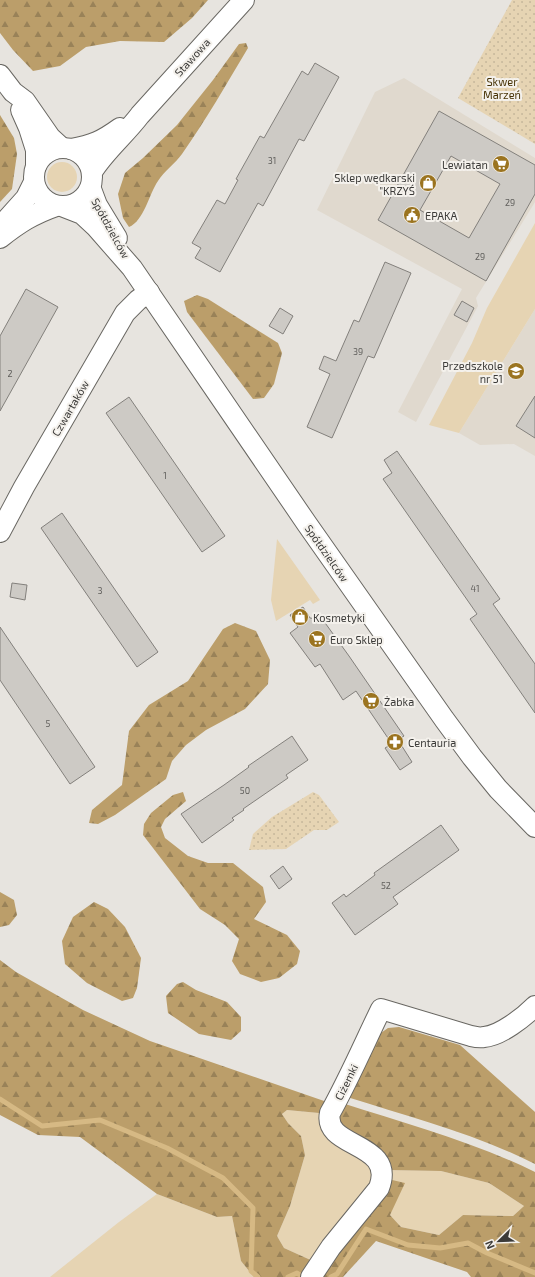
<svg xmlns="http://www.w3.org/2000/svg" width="535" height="1277" viewBox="0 0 535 1277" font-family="'Exo 2',sans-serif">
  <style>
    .built { fill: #e0d9ce }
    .green { fill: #e6d4b3 }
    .forest { fill: url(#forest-firs) }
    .park { fill: url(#park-dots) }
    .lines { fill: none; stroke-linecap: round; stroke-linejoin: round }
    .stream { stroke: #d6b984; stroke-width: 5 }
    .building { fill: #cdcac5; stroke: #83807c; fill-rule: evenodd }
    .minor-casing { stroke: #696762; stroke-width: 22 }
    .minor { stroke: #fff; stroke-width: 20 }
    .labels { text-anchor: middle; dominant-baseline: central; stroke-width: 4; stroke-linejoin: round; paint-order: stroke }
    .number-label { font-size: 9px; fill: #605f5c }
    .street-label { font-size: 11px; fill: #3c3b39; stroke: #f4f1ec }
    .park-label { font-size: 11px; fill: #483407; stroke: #f4f1ec }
    .poi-label { font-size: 11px; fill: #3c3b39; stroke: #f4f1ec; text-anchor: start }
  </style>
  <defs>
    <pattern id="forest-firs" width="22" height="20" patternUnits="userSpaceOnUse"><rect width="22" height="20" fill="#bb9e6a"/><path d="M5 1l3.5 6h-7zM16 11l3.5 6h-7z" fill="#998258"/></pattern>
    <pattern id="park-dots" width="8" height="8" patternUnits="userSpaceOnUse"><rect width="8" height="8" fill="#e6d4b3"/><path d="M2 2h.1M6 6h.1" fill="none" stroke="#c6b79b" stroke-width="1.8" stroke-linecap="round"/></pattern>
  </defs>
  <rect width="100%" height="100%" fill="#e7e4df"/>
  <g class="built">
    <polygon points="404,78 535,158 535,202 476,298 478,306 416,422 398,412 462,289 317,210 375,92"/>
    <polygon points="535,309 535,456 514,444 480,445 459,433"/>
  </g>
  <g class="green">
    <circle cx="62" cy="177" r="15"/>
    <polygon points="535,223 535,309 459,433 429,425 472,343 487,308"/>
    <polygon points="277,539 320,600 313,604 310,600 276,621 271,600"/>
    <polygon points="287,1110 319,1113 319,1123 324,1135 364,1156 373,1176 371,1187 315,1262 284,1248 277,1236 290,1206 305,1155 301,1136 288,1123 282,1114"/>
    <polygon points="387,1170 441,1171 489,1183 524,1206 513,1216 463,1215 439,1235 401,1227 390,1215"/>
    <polygon points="157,1194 217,1217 232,1216 241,1261 254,1277 50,1277 119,1222"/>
  </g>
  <g class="forest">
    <polygon points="0,0 208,0 192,18 164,42 120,41 86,47 60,66 33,71 13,50 0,33"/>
    <path d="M246 43 248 48C227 83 206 120 182 154 175 164 164 171 158 181 149 194 144 221 129 227L123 218 118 194 125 173 143 158 177 125 213 80 239 44Z"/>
    <polygon points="0,115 14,138 17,154 12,189 0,202"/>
    <polygon points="197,295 208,299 278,343 282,353 274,384 264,398 253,399 187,312 184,301"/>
    <polygon points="235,623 256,631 270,660 268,684 245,709 206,730 186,745 172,761 166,779 115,815 98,824 89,823 92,810 122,785 129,731 149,705 188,681 223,629"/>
    <polygon points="183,792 186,801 165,819 161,827 165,838 188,856 208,863 233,863 263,887 266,902 254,919 287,935 300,951 297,964 279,978 261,982 240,974 232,961 239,939 225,925 200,909 143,835 144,824 151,813 173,795"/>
    <polygon points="0,892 14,900 17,915 9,925 0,927"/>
    <polygon points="94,902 108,909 125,927 141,958 137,988 133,998 122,1001 87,983 65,964 62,941 73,917"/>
    <polygon points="0,960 16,972 83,1010 150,1041 327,1102 319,1113 287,1110 282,1114 288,1123 301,1136 305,1155 290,1206 277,1236 284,1248 315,1262 304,1277 254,1277 241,1261 232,1216 217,1217 157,1194 80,1137 38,1135 0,1115"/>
    <polygon points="183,982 196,990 227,1002 241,1017 241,1031 231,1040 199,1034 168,1013 166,996 177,984"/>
    <path d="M399 1027 460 1045 535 1112V1164C476 1134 410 1117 347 1097L378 1035 388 1028Z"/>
    <path d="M342 1103C407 1124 474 1142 535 1172V1277H471L467 1272 376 1241 343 1277H317L388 1179 405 1183 390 1215 401 1227 439 1235 463 1215 513 1216 524 1206 489 1183 441 1171 387 1170 338 1123Z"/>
  </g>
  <g class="park">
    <polygon points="512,0 535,0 535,144 458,98"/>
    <polygon points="313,792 319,795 339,822 327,830 314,830 286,849 249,850 253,834 272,817"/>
  </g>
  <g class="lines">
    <g class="stream">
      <polyline points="0,1099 42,1126 100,1120 167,1148 223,1178 253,1208 251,1271 258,1277"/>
      <polyline points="288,1277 297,1273 303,1277"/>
      <polyline points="331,1277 337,1274 366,1229 408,1245 440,1248 468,1243 487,1253 535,1273"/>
    </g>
  </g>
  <g class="building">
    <polygon points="315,63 339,77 304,141 299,139 263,206 258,203 220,272 195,258 201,248 192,243 217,200 225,204 238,180 236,179 260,136 264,138 302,71 308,75"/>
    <path d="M439 111 535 165V194L486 281 378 220ZM451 156 500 184 469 238 420 210Z"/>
    <polygon points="385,262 411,273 374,358 368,356 332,438 307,427 330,374 319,369 324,356 336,361 354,320 359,322"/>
    <polygon points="26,289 58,307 0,411 0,336"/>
    <polygon points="462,301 474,308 467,322 454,315"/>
    <polygon points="280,308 293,316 283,334 269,326"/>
    <polygon points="535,396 535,438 516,426"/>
    <polygon points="129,397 225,536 202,552 106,413"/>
    <polygon points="397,451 500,599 493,604 535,664 535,713 470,619 477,614 383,479 392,473 384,460"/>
    <polygon points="62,513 158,652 137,667 41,528"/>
    <polygon points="12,583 27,585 25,600 10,597"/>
    <polygon points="303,607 310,618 323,620 349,656 404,736 398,740 412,762 400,770 385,748 392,744 356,691 343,700 320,664 315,667 290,633 298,627 290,615"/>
    <polygon points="0,627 95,767 70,784 0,680"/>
    <polygon points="292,736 308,760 286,775 288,778 243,809 244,810 232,818 234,820 202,843 181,814 224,785 249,767 248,766"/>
    <polygon points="441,825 459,850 393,897 398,904 355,935 332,903 344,894 346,897 375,875 374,873"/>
    <polygon points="283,866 292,879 279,889 270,876"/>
  </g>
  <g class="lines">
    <g class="minor-casing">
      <g id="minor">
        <polyline points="0,75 13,92 25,101 50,137 62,148"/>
        <polyline points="21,110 29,128 36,150 36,166"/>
        <circle cx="63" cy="177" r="29"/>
        <path d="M71 149C93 145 102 141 120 128"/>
        <path d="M92 172C105 151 125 135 140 115L244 0"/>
        <polyline points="91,189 97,205 117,238"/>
        <polyline points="64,207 82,214 96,227 132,268 307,524 444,719 472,757 498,789 535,827"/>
        <polyline points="0,227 26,198 34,182"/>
        <path d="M0 238C19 223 33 214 56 206"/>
        <polyline points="0,532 24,487 125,313 138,300 149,292"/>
        <path d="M311 1277 331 1247 379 1188C397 1141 322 1149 330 1113 349 1079 364 1044 381 1009L471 1036C475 1037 480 1038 484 1037 500 1036 524 1017 535 1006"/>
      </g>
    </g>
    <use href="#minor" class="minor"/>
  </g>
  <defs>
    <g id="supermarket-disc" transform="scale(0.9)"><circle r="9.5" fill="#9b7420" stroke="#f4f1ec"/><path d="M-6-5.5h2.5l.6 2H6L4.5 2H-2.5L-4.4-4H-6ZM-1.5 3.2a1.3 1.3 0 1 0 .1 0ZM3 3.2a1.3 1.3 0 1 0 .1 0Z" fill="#fff"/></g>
    <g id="shop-disc" transform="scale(0.9)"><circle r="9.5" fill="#9b7420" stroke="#f4f1ec"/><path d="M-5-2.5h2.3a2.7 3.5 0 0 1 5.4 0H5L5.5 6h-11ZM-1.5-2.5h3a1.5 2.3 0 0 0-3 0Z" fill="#fff"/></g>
    <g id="civic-disc" transform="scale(0.9)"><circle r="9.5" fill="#9b7420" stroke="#f4f1ec"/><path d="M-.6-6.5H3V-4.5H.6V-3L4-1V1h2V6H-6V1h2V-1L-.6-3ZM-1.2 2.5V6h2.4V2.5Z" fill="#fff"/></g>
    <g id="school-disc" transform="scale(0.9)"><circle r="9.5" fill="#9b7420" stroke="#f4f1ec"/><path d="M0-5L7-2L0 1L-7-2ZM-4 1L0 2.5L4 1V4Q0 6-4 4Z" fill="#fff"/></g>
    <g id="pharmacy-disc" transform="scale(0.9)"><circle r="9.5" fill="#9b7420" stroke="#f4f1ec"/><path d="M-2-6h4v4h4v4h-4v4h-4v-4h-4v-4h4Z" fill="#fff"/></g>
  </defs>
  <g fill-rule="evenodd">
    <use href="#supermarket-disc" x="501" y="164"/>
    <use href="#shop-disc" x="428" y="183"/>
    <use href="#civic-disc" x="412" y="215"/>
    <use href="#school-disc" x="516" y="371"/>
    <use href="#shop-disc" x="300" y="617"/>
    <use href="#supermarket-disc" x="317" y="639"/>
    <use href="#supermarket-disc" x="371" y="701"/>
    <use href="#pharmacy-disc" x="395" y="742"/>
  </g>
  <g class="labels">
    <g class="number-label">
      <text x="272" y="160">31</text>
      <text x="510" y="202">29</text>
      <text x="480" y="256">29</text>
      <text x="358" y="351">39</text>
      <text x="10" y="373">2</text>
      <text x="165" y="475">1</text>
      <text x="475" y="588">41</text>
      <text x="100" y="590">3</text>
      <text x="48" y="723">5</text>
      <text x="245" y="790">50</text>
      <text x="386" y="885">52</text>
    </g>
    <g class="street-label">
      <text transform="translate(192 57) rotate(-48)">Stawowa</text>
      <text transform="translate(111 228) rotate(61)">Spółdzielców</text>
      <text transform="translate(70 408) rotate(-60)">Czwartaków</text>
      <text transform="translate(327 553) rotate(55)">Spółdzielców</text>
      <text transform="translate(346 1082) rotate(-64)">Ciżemki</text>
    </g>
    <g class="park-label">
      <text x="502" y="81">Skwer<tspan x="502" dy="13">Marzeń</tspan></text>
    </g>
    <g class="poi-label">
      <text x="488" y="164" text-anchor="end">Lewiatan</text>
      <text x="415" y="177" text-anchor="end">Sklep wędkarski<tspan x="415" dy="13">"KRZYŚ</tspan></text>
      <text x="425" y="215">EPAKA</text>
      <text x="503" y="365" text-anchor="end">Przedszkole<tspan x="503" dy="13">nr 51</tspan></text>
      <text x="313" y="617">Kosmetyki</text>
      <text x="330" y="639">Euro Sklep</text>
      <text x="384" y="701">Żabka</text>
      <text x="408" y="742">Centauria</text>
    </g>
  </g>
  <g transform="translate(499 1241) rotate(247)" stroke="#f4f1ec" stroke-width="3" paint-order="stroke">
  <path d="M0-3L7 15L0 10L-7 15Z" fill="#3c3b39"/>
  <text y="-6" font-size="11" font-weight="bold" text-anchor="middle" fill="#3c3b39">N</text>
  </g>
</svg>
